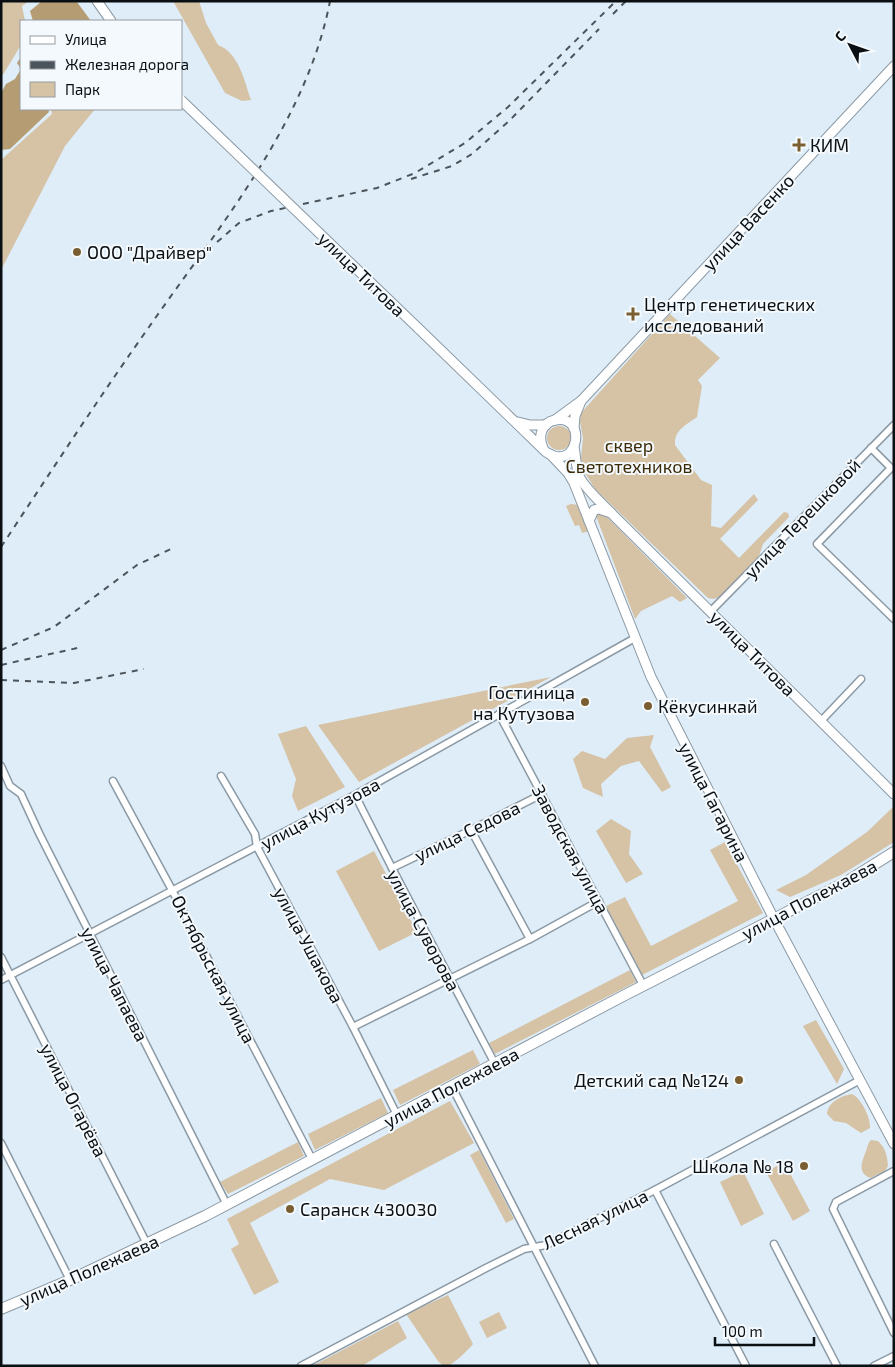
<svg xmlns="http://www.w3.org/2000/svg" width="895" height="1367" viewBox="0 0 895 1367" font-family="'Exo 2',sans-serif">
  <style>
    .green { fill: #d6c2a5 }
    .water { fill: #b69c73 }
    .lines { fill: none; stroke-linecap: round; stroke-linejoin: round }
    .street-casing { stroke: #8b99a4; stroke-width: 9 }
    .secondary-casing { stroke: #8b99a4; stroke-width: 11 }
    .primary-casing { stroke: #8b99a4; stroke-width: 12 }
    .street { stroke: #fff; stroke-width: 6 }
    .secondary { stroke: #fff; stroke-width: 9 }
    .primary { stroke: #fff; stroke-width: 10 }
    .rail { stroke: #4c545b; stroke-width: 2; stroke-dasharray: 6 6; stroke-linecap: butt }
    .secondary-bridge-casing { stroke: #8b99a4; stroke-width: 11; stroke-linecap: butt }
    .secondary-bridge { stroke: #fff; stroke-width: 9 }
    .poi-dot { fill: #7a5e31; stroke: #f3f9fd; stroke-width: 2 }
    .labels { text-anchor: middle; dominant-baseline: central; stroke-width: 4; stroke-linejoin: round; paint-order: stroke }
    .poi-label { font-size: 18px; fill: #0a0f13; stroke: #f3f9fd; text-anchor: start }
    .street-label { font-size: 18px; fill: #0a0f13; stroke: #f3f9fd }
    .park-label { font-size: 18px; fill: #3c2906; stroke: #f3f9fd }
  </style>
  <rect width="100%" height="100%" fill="#deedf8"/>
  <g class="green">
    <polygon points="1,1 29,1 22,6 25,21 21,21 21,45 1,78"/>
    <path d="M173 1H199L206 23 218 45C239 53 244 80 251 100L242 101 225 93Z"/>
    <polygon points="51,109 95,109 65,146 1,270 1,160 52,114"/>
    <path d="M670 314 720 358 698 380 702 386 697 417C686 425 674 430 675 445L701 480 712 485 711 526 721 528 754 494 758 500 720 539 739 558 784 512 788 513 789 517 763 544 759 556 720 597 713 599 708 598 595 489 584 471 581 458 583 438 580 422 581 413Z"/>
    <circle cx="559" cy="438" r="12"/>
    <polygon points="571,504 578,505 589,531 582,533 579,525 575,526 566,506"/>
    <polygon points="600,513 603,513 687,598 680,602 672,596 641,611 635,619 596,516"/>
    <polygon points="551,677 359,782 318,725"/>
    <polygon points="306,726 345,787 298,811 292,796 296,779 278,734"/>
    <polygon points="654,735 650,747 671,787 662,792 639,761 621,766 601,784 603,797 583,788 573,759 582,751 605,759 627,738"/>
    <polygon points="893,807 894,842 841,875 790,897 776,890 806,875 867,832"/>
    <polygon points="611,819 631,831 629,854 643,874 626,883 596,831"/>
    <polygon points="725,842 763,913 642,975 606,906 625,897 651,946 738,901 710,850"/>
    <polygon points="374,851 417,932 379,951 336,871"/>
    <polygon points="630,970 636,982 495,1054 489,1043"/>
    <polygon points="816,1020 844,1069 837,1084 803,1026"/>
    <polygon points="473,1050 480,1064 400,1105 393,1090"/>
    <path d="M852 1094C861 1098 871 1118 870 1128L861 1133 846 1123 834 1121 827 1114C828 1102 841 1096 852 1094Z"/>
    <polygon points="381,1098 388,1113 315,1150 308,1134"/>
    <polygon points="450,1101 474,1143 384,1190 330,1179 250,1223 279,1282 254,1295 231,1249 239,1244 227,1219"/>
    <path d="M871 1140 878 1141C886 1149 887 1155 888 1166L885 1171 870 1178C857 1172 862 1162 866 1151 868 1146 867 1144 871 1140Z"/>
    <polygon points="298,1142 304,1156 228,1194 220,1182"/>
    <polygon points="479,1150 514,1219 506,1223 470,1155"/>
    <polygon points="784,1162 810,1211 793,1221 766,1172"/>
    <polygon points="743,1171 764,1214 741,1226 720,1182"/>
    <path d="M448 1295 473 1344C469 1349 452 1366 446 1366 443 1366 440 1363 438 1361L406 1314Z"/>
    <polygon points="499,1312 507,1328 487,1338 479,1322"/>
    <polygon points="398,1321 407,1338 362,1366 312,1366"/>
  </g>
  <g class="water">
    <polygon points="42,1 77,2 91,21 33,21 30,11"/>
    <polygon points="21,57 21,109 48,109 49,112 10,149 1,150 1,93 6,84 15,79 21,69 17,63"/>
  </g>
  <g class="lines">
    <g class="street-casing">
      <g id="street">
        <polyline points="871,448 891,468 817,544 894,619"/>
        <polyline points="711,611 894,425"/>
        <polyline points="499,714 643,985"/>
        <polyline points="821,721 861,679"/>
        <polyline points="1,766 10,786 21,794 39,833 227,1205"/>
        <polyline points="221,776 255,834 257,847 353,1027 397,1115"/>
        <polyline points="113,781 172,890 312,1159"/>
        <polyline points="355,795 392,868 495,1064"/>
        <polyline points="471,830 530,939"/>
        <polyline points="392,868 471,830 542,794"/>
        <polyline points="1,957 147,1244"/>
        <polyline points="1,980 355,795 635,638"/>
        <polyline points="353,1027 530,939 599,901"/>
        <polyline points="451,1085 595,1366"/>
        <polyline points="1,1143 70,1280"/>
        <polyline points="894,1171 836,1202 833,1209 894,1333"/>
        <polyline points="655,1190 746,1366"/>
        <polyline points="774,1244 837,1366"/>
        <polyline points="301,1366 486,1268 524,1249 546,1245 655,1190 860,1080"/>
        <polyline points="874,1366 894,1356"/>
      </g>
    </g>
    <g class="secondary-casing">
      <g id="secondary">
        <polyline points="97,1 111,21"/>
        <path d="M418 328 546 452C579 474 588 413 555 420 541 423 538 437 543 448"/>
        <polyline points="555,420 581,401 894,66"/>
        <polyline points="518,422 530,425 546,425"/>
        <polyline points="574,428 575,416 581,401"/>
        <path d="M574 447C576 457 576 469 580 478 588 492 603 504 614 516L894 794"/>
        <polyline points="550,454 568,473 574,483 651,677 774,919 894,1144"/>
        <polyline points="589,521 594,510 599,509 611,513"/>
      </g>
    </g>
    <g class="primary-casing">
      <polyline id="primary" points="1,1309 70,1280 205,1216 623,996 846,882 894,852"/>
    </g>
    <use href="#street" class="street"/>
    <use href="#secondary" class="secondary"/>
    <use href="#primary" class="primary"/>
    <g class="rail">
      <polyline points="613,14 626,1"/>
      <polyline points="411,179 452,166 472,154 509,121 599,29"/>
      <polyline points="208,250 239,223 271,211 377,188 415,173 465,143 508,107 616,1"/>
      <path d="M1 547C50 473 98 399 149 327 218 228 307 122 330 1"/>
      <polyline points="1,650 54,627 137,565 173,548"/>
      <polyline points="1,665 82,647"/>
      <polyline points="1,680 74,683 144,669"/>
    </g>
    <g class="secondary-bridge-casing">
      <polyline id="secondary-bridge" points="181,100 418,328"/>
    </g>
    <use href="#secondary-bridge" class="secondary-bridge"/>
  </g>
  <g class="poi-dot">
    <path d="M796.5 137.5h5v5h5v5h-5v5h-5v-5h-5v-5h5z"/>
    <circle cx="77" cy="252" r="5"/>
    <path d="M630.5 306.5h5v5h5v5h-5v5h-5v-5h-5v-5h5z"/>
    <circle cx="585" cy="702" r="5"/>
    <circle cx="648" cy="706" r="5"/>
    <circle cx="739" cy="1080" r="5"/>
    <circle cx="804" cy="1166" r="5"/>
    <circle cx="290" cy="1209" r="5"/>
  </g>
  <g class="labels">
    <g class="poi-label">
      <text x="810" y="145">КИМ</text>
      <text x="87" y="252">ООО "Драйвер"</text>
      <text x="644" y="304">Центр генетических<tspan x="644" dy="21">исследований</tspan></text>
      <text x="575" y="692" text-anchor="end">Гостиница<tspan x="575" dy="21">на Кутузова</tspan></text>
      <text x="658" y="706">Кёкусинкай</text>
      <text x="729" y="1080" text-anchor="end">Детский сад №124</text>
      <text x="794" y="1166" text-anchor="end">Школа № 18</text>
      <text x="300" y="1209">Саранск 430030</text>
    </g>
    <g class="street-label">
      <text transform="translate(748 222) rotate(-47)">улица Васенко</text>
      <text transform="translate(362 274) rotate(44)">улица Титова</text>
      <text transform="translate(802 518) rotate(-46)">улица Терешковой</text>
      <text transform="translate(753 653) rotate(45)">улица Титова</text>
      <text transform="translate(714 802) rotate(63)">улица Гагарина</text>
      <text transform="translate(320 813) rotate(-28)">улица Кутузова</text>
      <text transform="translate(467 831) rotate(-26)">улица Седова</text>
      <text transform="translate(571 849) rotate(62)">Заводская улица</text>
      <text transform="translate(809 899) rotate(-28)">улица Полежаева</text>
      <text transform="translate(424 930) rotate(62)">улица Суворова</text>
      <text transform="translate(309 945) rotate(62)">улица Ушакова</text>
      <text transform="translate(214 969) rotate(63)">Октябрьская улица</text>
      <text transform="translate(115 984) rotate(63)">улица Чапаева</text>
      <text transform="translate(451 1087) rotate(-28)">улица Полежаева</text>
      <text transform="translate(74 1100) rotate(63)">улица Огарёва</text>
      <text transform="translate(595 1219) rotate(-26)">Лесная улица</text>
      <text transform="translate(89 1270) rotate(-24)">улица Полежаева</text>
    </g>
    <g class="park-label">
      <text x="629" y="445">сквер<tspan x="629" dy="21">Светотехников</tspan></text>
    </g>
  </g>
  <rect width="895" height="1367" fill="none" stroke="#0a0f13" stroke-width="5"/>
  <rect x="20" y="20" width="162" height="90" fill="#f3f9fd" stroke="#969b9f"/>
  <rect x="30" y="36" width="25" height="8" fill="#ffffff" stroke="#969b9f"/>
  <text x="65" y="45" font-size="15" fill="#0a0f13">Улица</text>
  <rect x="30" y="61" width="25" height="8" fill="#4c545b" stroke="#969b9f"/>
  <text x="65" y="70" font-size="15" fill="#0a0f13">Железная дорога</text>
  <rect x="30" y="82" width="25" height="15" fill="#d6c2a5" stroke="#969b9f"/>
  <text x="65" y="95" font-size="15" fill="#0a0f13">Парк</text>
  <g transform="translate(850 45) rotate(311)" stroke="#f3f9fd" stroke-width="4" paint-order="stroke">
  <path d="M0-4L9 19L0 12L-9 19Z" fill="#0a0f13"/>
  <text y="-8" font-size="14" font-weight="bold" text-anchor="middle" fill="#0a0f13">С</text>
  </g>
  <path d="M715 1337v8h99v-8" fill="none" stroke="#0a0f13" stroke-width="2.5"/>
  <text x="722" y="1337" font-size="15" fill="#0a0f13" stroke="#f3f9fd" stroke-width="4" paint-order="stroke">100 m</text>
</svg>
